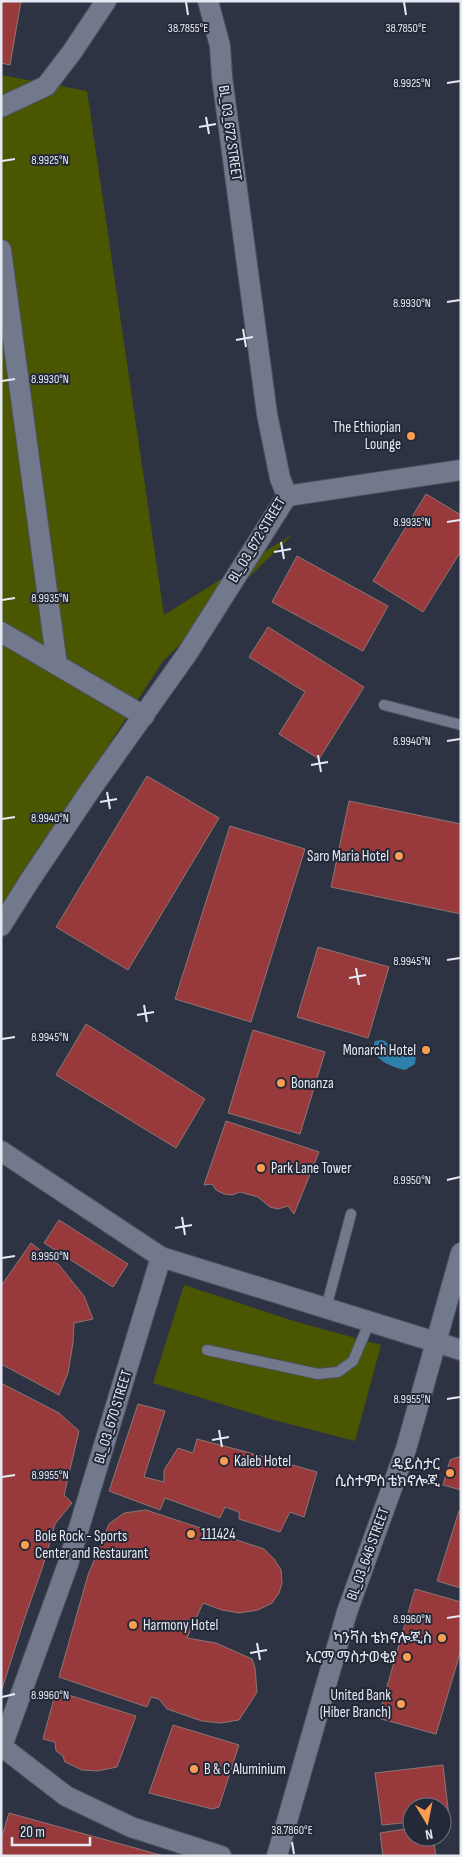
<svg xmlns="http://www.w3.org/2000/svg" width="462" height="1857" viewBox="0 0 462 1857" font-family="'Sofia Sans Condensed','Noto Sans Ethiopic',sans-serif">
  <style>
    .green { fill: #4b5600 }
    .water { fill: #2c80aa }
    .building { fill: #983a3c; stroke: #8d7574 }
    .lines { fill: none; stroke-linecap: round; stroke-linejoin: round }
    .service-casing { stroke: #4c515e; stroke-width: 12 }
    .minor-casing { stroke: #4c515e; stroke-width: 22 }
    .service { stroke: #73798c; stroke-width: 10 }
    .minor { stroke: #73798c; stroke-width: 20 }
    .ticks { fill: none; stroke: #e5e9f3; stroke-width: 2 }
    .poi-dot { fill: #fb9e51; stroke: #242938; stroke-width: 2 }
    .labels { text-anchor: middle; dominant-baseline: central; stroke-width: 4; stroke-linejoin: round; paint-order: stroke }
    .street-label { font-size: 15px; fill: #e5e9f3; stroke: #242938 }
    .poi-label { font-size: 15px; fill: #e5e9f3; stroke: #242938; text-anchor: end }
    .ticks-label { font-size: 12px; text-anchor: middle; fill: #e5e9f3; stroke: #242938; stroke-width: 4; stroke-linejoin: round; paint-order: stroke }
  </style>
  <rect width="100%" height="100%" fill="#2e3343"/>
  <g class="green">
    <polygon points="1,75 87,91 164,615 293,534 163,661 1,912"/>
    <polygon points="184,1285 297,1322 381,1345 355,1441 270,1419 153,1383"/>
  </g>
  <path class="water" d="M381 1040 385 1041 396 1053C406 1052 419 1042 415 1064L405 1070C392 1067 368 1059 375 1041Z"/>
  <g class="building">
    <polygon points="1,1 21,1 10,65 1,63"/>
    <polygon points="426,494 461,515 461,551 423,612 373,581"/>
    <polygon points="297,556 388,606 363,651 272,602"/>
    <polygon points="268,627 364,687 319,759 279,734 305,692 249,657"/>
    <polygon points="147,776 219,818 128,970 56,927"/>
    <polygon points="349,801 461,824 461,914 331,887"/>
    <polygon points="230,826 305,849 251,1022 175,999"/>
    <polygon points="318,947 389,967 368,1038 297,1017"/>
    <polygon points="86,1024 205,1099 176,1148 56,1075"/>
    <polygon points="253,1030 325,1052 300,1134 228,1113"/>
    <polygon points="226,1121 319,1152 294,1214 288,1206 278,1209 270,1207 258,1197 240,1192 232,1195 224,1194 216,1190 212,1184 204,1185"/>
    <polygon points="59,1220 128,1264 113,1287 44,1243"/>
    <polygon points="31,1243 59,1265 84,1296 93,1319 74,1323 73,1343 68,1373 59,1395 1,1364 1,1286"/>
    <polygon points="1,1383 59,1413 79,1431 64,1495 72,1503 55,1524 43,1566 24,1620 1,1692"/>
    <polygon points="138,1404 165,1411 144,1477 164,1482 164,1470 178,1448 193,1453 197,1439 243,1451 317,1472 304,1517 290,1512 280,1532 239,1519 239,1512 225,1507 220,1518 165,1498 160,1510 109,1491"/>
    <polygon points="461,1456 461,1490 443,1485 450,1460"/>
    <polygon points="146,1510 264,1549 274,1559 281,1570 282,1583 279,1593 272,1603 258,1610 239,1613 222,1610 203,1603 187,1638 216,1643 252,1659 255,1668 257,1692 239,1720 221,1723 202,1721 167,1709 159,1699 151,1697 147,1707 59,1677 88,1575 109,1524 124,1513"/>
    <polygon points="459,1511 461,1512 461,1588 437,1581"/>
    <polygon points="415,1589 461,1602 461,1650 436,1734 378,1718"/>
    <polygon points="56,1691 136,1716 117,1767 97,1771 82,1770 65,1762 63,1756 56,1751 55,1742 43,1739"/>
    <polygon points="173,1725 239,1745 219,1807 212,1809 149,1793"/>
    <polygon points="443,1765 449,1817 442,1818 442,1807 412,1807 412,1822 382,1825 375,1773"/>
    <polygon points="9,1813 164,1856 1,1856 1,1839"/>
    <polygon points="412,1828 412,1837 433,1837 436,1856 383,1856 380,1833"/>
  </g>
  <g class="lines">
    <g class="service-casing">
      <g id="service">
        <polyline points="384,705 461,725"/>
        <polyline points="326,1308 351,1214"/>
        <polyline points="207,1350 318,1374 338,1372 353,1361 370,1321"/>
      </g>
    </g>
    <g class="minor-casing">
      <g id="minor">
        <polyline points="208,1 220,46 222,77 267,414 280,478 287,496"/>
        <polyline points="1,107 46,86 72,52 106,1"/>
        <polyline points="1,250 57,665"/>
        <polyline points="287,496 461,470"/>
        <polyline points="1,632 144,716"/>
        <polyline points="1,926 30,880 89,792 187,654 287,496"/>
        <polyline points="1,1151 161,1257 461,1350"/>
        <polyline points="1,1746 66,1796 131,1827 221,1856"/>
        <polyline points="2,1746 68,1564 161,1257"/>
        <polyline points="277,1856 347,1612 406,1449 461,1253"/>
      </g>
    </g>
    <use href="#service" class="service"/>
    <use href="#minor" class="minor"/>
  </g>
  <path class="ticks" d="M186 2 188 15M404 2 406 15M447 83 460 81M206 117 209 134M199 127 216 124M2 161 15 159M447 302 460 300M243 329 246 347M236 340 253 337M2 381 15 379M447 522 460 520M281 542 284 559M274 552 291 549M2 600 15 598M447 741 460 739M318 755 321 772M311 765 328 762M107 792 110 809M100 802 117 799M2 819 15 817M447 960 460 958M356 968 359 985M349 978 366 975M144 1005 147 1022M137 1015 154 1012M2 1039 15 1037M447 1180 460 1177M182 1217 185 1235M175 1228 192 1225M2 1258 15 1256M447 1399 460 1397M219 1430 222 1447M212 1440 229 1437M2 1477 15 1475M447 1618 460 1616M257 1643 260 1660M250 1653 267 1650M2 1697 15 1694M292 1842 294 1854"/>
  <g class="poi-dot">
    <circle cx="411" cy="436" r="5"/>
    <circle cx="399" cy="856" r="5"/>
    <circle cx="426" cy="1050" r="5"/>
    <circle cx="281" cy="1083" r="5"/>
    <circle cx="261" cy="1168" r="5"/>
    <circle cx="224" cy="1461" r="5"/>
    <circle cx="450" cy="1473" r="5"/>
    <circle cx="191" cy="1534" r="5"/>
    <circle cx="25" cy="1545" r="5"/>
    <circle cx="133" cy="1625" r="5"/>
    <circle cx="442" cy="1638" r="5"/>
    <circle cx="407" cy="1657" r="5"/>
    <circle cx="401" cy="1704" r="5"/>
    <circle cx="194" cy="1769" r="5"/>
  </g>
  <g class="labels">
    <g class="street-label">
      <text transform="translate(230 133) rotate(82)">BL_03_672 STREET</text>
      <text transform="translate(257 540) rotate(-59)">BL_03_672 STREET</text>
      <text transform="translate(113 1417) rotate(-73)">BL_03_670 STREET</text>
      <text transform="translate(368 1554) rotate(-70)">BL_03_646 STREET</text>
    </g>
    <g class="poi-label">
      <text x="401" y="427">The Ethiopian<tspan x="401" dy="17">Lounge</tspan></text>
      <text x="389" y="856">Saro Maria Hotel</text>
      <text x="416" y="1050">Monarch Hotel</text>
      <text x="291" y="1083" text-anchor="start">Bonanza</text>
      <text x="271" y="1168" text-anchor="start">Park Lane Tower</text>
      <text x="234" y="1461" text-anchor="start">Kaleb Hotel</text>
      <text x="440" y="1464">ዴይስታር<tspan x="440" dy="17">ሲስተምስ ቴክኖሎጂ</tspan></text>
      <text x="201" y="1534" text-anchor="start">111424</text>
      <text x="35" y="1536" text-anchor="start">Bole Rock - Sports<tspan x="35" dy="17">Center and Restaurant</tspan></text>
      <text x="143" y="1625" text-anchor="start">Harmony Hotel</text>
      <text x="432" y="1638">ካንቫስ ቴክኖሎጂስ</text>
      <text x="397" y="1657">አርማ ማስታወቂያ</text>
      <text x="391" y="1695">United Bank<tspan x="391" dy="17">(Hiber Branch)</tspan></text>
      <text x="204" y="1769" text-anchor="start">B &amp; C Aluminium</text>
    </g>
  </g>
  <g class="ticks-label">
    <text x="188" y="32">38.7855°E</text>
    <text x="406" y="32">38.7850°E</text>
    <text x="412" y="87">8.9925°N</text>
    <text x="50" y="164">8.9925°N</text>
    <text x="412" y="307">8.9930°N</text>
    <text x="50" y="383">8.9930°N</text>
    <text x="412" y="526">8.9935°N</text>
    <text x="50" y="602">8.9935°N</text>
    <text x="412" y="745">8.9940°N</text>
    <text x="50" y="822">8.9940°N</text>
    <text x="412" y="965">8.9945°N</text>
    <text x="50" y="1041">8.9945°N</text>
    <text x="412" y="1184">8.9950°N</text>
    <text x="50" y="1260">8.9950°N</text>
    <text x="412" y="1403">8.9955°N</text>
    <text x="50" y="1479">8.9955°N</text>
    <text x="412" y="1623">8.9960°N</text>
    <text x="50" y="1699">8.9960°N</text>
    <text x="292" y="1834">38.7860°E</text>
  </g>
  <rect width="462" height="1857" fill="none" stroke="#e5e9f3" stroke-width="5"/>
  <g transform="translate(427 1822) rotate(170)"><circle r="24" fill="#242938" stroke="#717683"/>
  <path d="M0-4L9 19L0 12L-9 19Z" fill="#fb9e51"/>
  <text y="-8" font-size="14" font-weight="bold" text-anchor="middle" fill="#e5e9f3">N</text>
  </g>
  <path d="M12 1837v8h78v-8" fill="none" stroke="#e5e9f3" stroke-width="2.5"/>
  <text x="20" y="1837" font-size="15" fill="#e5e9f3" stroke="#242938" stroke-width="4" paint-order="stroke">20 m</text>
</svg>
